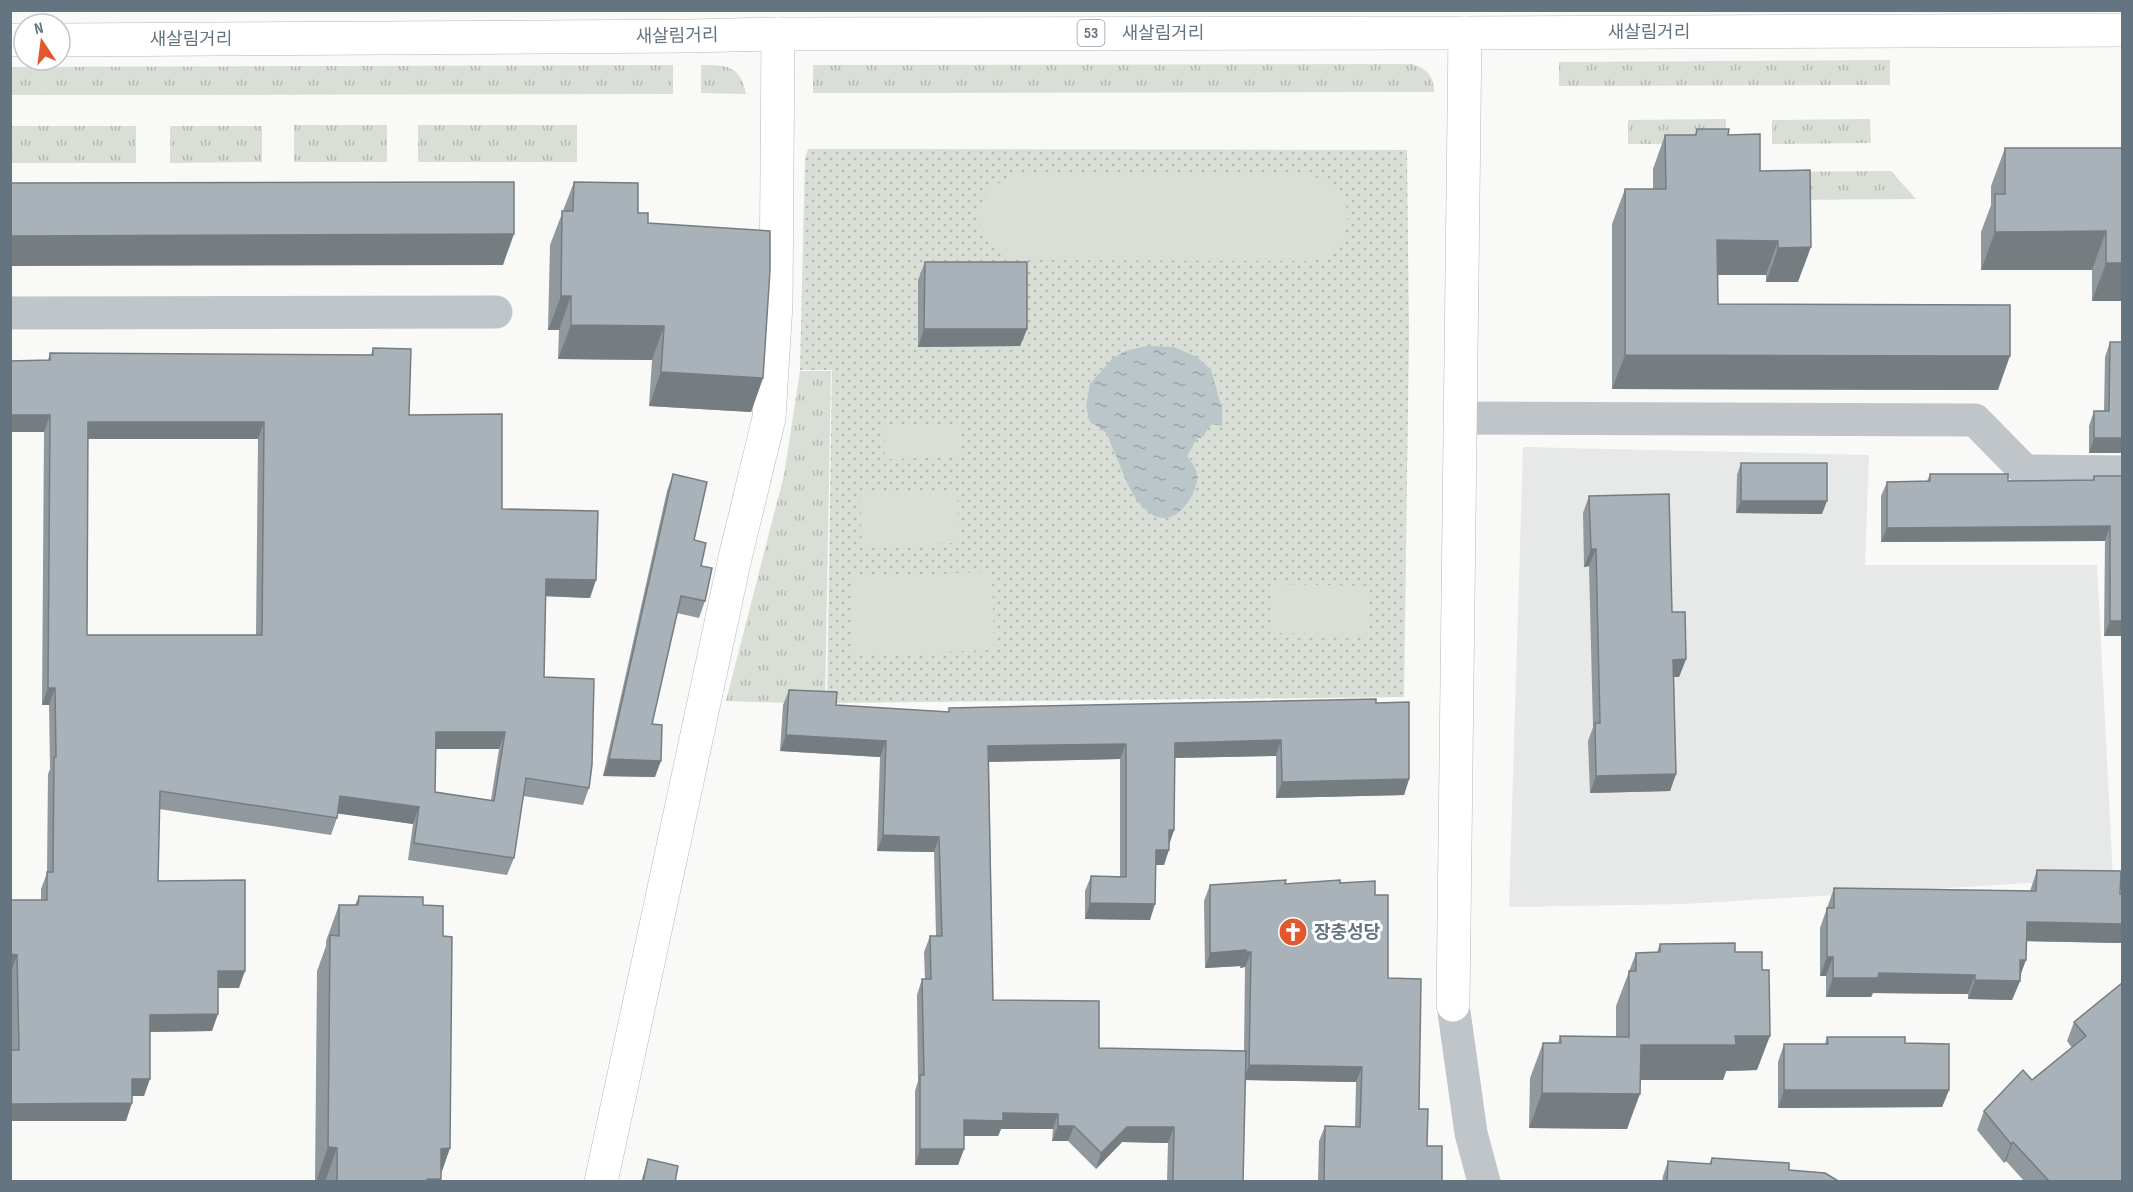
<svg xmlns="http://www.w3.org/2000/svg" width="2133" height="1192" viewBox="0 0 2133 1192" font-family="'Sofia Sans Condensed','Noto Sans KR',sans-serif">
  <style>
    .built { fill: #e7e8e8 }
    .grass { fill: url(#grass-tufts) }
    .park { fill: url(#park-dots) }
    .garden { fill: #d9ded6 }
    .water { fill: url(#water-ripples) }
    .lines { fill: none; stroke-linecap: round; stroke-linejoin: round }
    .secondary-casing { stroke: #b2b9bd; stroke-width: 34 }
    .primary-casing { stroke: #b4b9bd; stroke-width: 34 }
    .street { stroke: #c0c5c9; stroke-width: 33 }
    .secondary { stroke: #fff; stroke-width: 33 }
    .primary { stroke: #fff; stroke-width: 33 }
    .wall { fill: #91999e; fill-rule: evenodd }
    .shaded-wall { fill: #767d81 }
    .building { fill: #a9b2b8; stroke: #767d81; stroke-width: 1.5; fill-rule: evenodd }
    .labels { text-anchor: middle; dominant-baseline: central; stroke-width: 6; stroke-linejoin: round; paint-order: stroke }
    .shield { fill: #fff; stroke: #929ea7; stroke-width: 1.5 }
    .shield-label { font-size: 16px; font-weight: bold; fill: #647581 }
    .street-label { font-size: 18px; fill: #647581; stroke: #fff }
    .poi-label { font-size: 18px; font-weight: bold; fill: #647581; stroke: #fff; text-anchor: start }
  </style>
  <defs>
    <pattern id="grass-tufts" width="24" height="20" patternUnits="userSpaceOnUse" patternTransform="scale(1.5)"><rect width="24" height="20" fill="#d9ded6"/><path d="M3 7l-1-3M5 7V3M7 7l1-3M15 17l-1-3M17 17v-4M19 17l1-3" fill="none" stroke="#b4b9b3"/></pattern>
    <pattern id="park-dots" width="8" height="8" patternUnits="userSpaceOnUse" patternTransform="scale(1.5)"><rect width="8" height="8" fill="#d9ded6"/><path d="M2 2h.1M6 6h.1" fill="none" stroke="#b4b9b3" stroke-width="1.8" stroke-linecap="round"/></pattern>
    <pattern id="water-ripples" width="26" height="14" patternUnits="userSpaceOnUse" patternTransform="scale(1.5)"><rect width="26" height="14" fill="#bac6ca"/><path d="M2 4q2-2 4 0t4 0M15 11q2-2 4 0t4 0" fill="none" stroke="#9ba5a9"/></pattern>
  </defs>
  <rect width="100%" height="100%" fill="#f9f9f7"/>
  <polygon class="built" points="1523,447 1869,455 1865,565 2097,565 2113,878 1686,904 1509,907"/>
  <g class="grass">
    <polygon points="1890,60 1890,85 1559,86 1559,62"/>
    <path d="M1412 64C1427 69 1434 76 1434 92L813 93V65Z"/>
    <polygon points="673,65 673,94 10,95 11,67"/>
    <path d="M701 65C727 65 740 65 746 94L701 93Z"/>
    <polygon points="1726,119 1726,144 1628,144 1628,120"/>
    <polygon points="1870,119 1871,143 1772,144 1772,120"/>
    <rect x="294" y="125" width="93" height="37"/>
    <rect x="418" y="125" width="159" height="37"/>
    <polygon points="10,126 136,126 136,163 11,163"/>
    <polygon points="170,126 262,126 262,162 170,163"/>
    <polygon points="1891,171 1916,199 1773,200 1773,172"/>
    <polygon points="800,371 831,371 825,704 726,701 784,475"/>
  </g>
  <polygon class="park" points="808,149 1407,150 1409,337 1404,697 827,703 832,370 800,370 805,158"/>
  <g class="garden">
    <path d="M1022 174 1306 175C1315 177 1324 179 1332 185 1358 204 1350 248 1320 259 1315 260 1310 260 1306 261L1021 260C964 249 965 185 1022 174Z"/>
    <polygon points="959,424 959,457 885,459 884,426"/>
    <polygon points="957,490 959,543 862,546 860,493"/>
    <polygon points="992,572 994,650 853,655 851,577"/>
    <polygon points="1273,584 1370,586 1369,635 1272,633"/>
  </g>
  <path class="water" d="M1147 346 1174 347 1197 357 1211 370 1222 409V426L1212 424 1201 438H1197L1187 456C1192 463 1199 471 1197 481 1193 500 1175 527 1153 515 1129 501 1123 468 1111 445 1110 441 1108 435 1105 432 1101 428 1095 425 1090 422L1086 406 1090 384 1112 359 1125 351Z"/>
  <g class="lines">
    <g class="secondary-casing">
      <g id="secondary">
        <polyline points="1453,1005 1465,33"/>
        <polyline points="601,1182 735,558 769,418 776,304 778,34"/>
      </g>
    </g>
    <g class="primary-casing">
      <g id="primary">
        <polyline points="10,40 24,40"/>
        <polyline points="60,40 689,36 778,34 1465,33 2122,30"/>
      </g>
    </g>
    <g class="street">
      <polyline points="10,313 496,312"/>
      <polyline points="1460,418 1975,420 2025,471 2122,472"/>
      <polyline points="1453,1005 1471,1133 1484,1182"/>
    </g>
    <use href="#secondary" class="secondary"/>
    <use href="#primary" class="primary"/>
  </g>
  <g class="wall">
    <polygon points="1697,129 1728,135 1760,171 1798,282 1766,282 1766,275 1718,275 1718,304 1998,390 1612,389 1612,224 1625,189 1653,189 1653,169 1665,135 1695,135"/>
    <polygon points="2005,148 2122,148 2122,301 2092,301 2092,270 1981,270 1981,232 1991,205 1991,186"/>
    <polygon points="574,182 638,213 648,223 763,378 751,412 649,406 652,360 558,359 559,330 548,330 550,245"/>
    <polygon points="925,262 1027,329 1020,346 918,347 918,280"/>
    <polygon points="2110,342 2122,342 2122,453 2089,453 2089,426 2094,411 2104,411 2105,357"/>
    <path d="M373 348 409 415 590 598 546 596 544 677 589 788 583 805 523 796 514 858 507 875 408 860 413 824 338 813 337 818 331 835 159 809 158 881 239 988H218L212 1031 150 1032 144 1096H132L126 1121 12 1050 10 900H41V889L47 873 48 774 50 769 49 705H42L44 432 48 360 50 353 371 355ZM88 439H258L256 635H87ZM436 749H499L491 800 435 792Z"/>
    <polygon points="1741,463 1822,514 1736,513 1737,475"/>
    <polygon points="673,474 701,566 705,601 699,618 677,613 652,724 655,777 603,776 667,491"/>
    <polygon points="1930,474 2008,481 2092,480 2094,476 2122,476 2122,636 2104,636 2105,541 1881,542 1881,496 1887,482 1927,481"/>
    <polygon points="1589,496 1672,612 1686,659 1679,677 1674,677 1676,774 1670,791 1590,793 1588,741 1593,727 1589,566 1584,567 1583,513"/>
    <polygon points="789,690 836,705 948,712 949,708 1376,703 1409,779 1404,795 1276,798 1276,756 1175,758 1174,830 1169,844 1164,865 1156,865 1150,920 1085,919 1085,891 1091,876 1120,876 1120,759 989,762 993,1000 1099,1048 1244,1051 1245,967 1240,968 1241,966 1205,968 1204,901 1210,885 1340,883 1375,895 1388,978 1427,1146 1442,1182 1318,1182 1319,1141 1325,1126 1355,1126 1356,1082 1245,1080 1243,1182 1167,1182 1168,1143 1122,1142 1096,1169 1068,1141 1052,1141 1053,1129 1001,1129 998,1136 964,1136 964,1149 958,1165 915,1165 915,1091 918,1081 917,995 922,979 925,979 924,952 930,936 936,936 934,852 877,851 880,757 780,751 783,705"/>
    <polygon points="2037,870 2120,894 2122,943 2026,941 2020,981 2012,1000 1968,999 1968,994 1873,993 1871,997 1826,997 1826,976 1820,976 1820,928 1834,888 2030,891"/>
    <polygon points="359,896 423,905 443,936 450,1148 441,1174 440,1182 315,1182 317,971 326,946 326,941 339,905 355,905"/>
    <polygon points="1660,944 1735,952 1757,1070 1726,1071 1723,1080 1640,1080 1627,1129 1529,1128 1530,1078 1543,1043 1558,1043 1560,1036 1616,1037 1616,1006 1636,953 1657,952"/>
    <polygon points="2122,983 2122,1182 2025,1182 2006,1161 2004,1163 1977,1130 1984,1111 2032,1080 2072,1048 2067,1041 2074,1022"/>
    <polygon points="1827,1037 1905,1043 1949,1090 1942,1107 1778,1108 1778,1062 1784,1044 1825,1044"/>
    <polygon points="1712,1158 1789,1170 1840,1182 1662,1182 1663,1176 1668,1161 1709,1164"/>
    <polygon points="648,1159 675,1182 641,1182"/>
  </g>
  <g class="shaded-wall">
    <polygon points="2106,231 2092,270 1981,270 1995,232"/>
    <polygon points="514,234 503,265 10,266 10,236"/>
    <polygon points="1717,240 1778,241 1766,275 1705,275"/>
    <polygon points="1811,247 1798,282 1766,282 1778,248"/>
    <polygon points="2106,263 2122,263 2122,301 2092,301"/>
    <polygon points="561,296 571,296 559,330 548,330"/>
    <polygon points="571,325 664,326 652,360 558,359"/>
    <polygon points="924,329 1027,329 1020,346 918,347"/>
    <polygon points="1625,355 2010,356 1998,390 1612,389"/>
    <polygon points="661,372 763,378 751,412 649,406"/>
    <polygon points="10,415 50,415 44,432 10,432"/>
    <polygon points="88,422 264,422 258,439 82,439"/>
    <polygon points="2094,438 2122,438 2122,453 2089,453"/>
    <polygon points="1741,501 1827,501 1822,514 1736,513"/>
    <polygon points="2110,526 2105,541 1881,542 1887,528"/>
    <polygon points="1591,549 1596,549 1589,566 1584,567"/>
    <polygon points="546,579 596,580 590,598 540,596"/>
    <polygon points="2110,621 2122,621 2122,636 2104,636"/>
    <polygon points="1686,659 1679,677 1667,677 1673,660"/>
    <polygon points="48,688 55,688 49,705 42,705"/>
    <polygon points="436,732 505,732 499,749 430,749"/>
    <polygon points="786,735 886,741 880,757 780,751"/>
    <polygon points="1281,740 1276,756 1169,758 1175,743"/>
    <polygon points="1126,744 1120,759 983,762 988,746"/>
    <polygon points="609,759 661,761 655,777 603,776"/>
    <polygon points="1676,774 1670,791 1590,793 1596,776"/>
    <polygon points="1409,779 1404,795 1276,798 1282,782"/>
    <polygon points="340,796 419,807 413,824 334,813"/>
    <polygon points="1169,830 1174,830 1169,845"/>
    <polygon points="883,835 939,837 934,852 877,851"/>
    <polygon points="1156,850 1169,850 1164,865 1151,865"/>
    <polygon points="1090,903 1155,904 1150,920 1085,919"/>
    <polygon points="2027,922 2122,924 2122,943 2019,941"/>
    <polygon points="1246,950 1241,966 1205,968 1210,953"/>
    <polygon points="1246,952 1251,952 1245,967 1240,968"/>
    <polygon points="10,954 17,955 11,972 10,972"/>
    <polygon points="1827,957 1833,957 1826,976 1820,976"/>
    <polygon points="2020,960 2026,960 2019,979"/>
    <polygon points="218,971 245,971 239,988 212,988"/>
    <polygon points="1879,973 1975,975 1968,994 1873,993 1871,997 1826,997 1833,978"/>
    <polygon points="1975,980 2020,981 2012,1000 1968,999"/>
    <polygon points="218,1014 212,1031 144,1032 150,1015"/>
    <polygon points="1735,1036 1770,1036 1757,1070 1726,1071 1723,1080 1628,1080 1641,1045"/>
    <polygon points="1249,1065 1362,1067 1356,1082 1244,1080"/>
    <polygon points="132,1079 150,1079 144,1096 126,1096"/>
    <polygon points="1784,1090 1949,1090 1942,1107 1778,1108"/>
    <polygon points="1542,1093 1640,1094 1627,1129 1529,1128"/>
    <polygon points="132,1103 126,1121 10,1121 10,1104"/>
    <polygon points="1003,1113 1058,1114 1053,1129 1001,1129 998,1136 958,1136 964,1120"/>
    <polygon points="1058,1126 1074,1126 1068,1141 1052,1141"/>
    <polygon points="1127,1127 1174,1127 1168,1143 1122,1142 1096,1169 1101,1153"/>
    <polygon points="2013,1142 2006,1161 2004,1163 2011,1144"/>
    <polygon points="328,1147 337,1148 325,1182 316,1182"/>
    <polygon points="450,1148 439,1179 441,1179 440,1182 426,1182 441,1149"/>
    <polygon points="920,1149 964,1149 958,1165 915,1165"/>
  </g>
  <g class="building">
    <polygon points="1697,129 1729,129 1728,135 1760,134 1760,171 1810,170 1811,247 1778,248 1778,241 1717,240 1718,304 2010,305 2010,356 1625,355 1625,189 1666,189 1665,135 1696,135"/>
    <polygon points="2005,148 2122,148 2122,263 2106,263 2106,231 1995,232 1995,194 2005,194"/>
    <polygon points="514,182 514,234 10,236 10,183"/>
    <polygon points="574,182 638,183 638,213 648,213 648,223 770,231 770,270 763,378 661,372 664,326 571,325 571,296 561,296 562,211 573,211"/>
    <polygon points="925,262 1027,262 1027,329 924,329"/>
    <polygon points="2110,342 2122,342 2122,438 2094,438 2094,411 2109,411"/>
    <path d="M373 348 411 349 409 415 502 414V509L598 511 596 580 546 579 544 677 594 679 592 765 589 788 526 778 514 858 414 843 419 807 340 796 337 818 160 791 158 881 245 880V971H218V1014L150 1015V1079H132V1103L10 1104V1050H19L17 955 10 954V900H47V872H53L54 757H56L55 688H48L50 415H10V361L50 360V353L373 355ZM88 422H264L262 635H87ZM436 732H505L494 801 435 792Z"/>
    <rect x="1741" y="463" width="86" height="38"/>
    <polygon points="673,474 707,482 694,540 706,543 701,566 712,568 705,601 681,596 652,724 662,725 661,761 609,759"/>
    <polygon points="1930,474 2008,474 2008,481 2094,480 2094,476 2122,476 2122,621 2110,621 2110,526 1887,528 1887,482 1930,481"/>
    <polygon points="1669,494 1672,612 1685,612 1686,659 1673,660 1676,774 1596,776 1595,723 1600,723 1596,549 1591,549 1589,496"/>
    <polygon points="789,690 837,692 836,705 949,712 949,708 1376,699 1376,703 1409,702 1409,779 1282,782 1281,740 1175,743 1174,830 1169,830 1169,850 1156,850 1155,904 1090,903 1091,876 1126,877 1126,744 988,746 993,1000 1099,1001 1099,1048 1246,1051 1243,1182 1173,1182 1174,1127 1127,1127 1101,1153 1074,1126 1058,1126 1058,1114 1003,1113 1003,1121 964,1120 964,1149 920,1149 920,1075 924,1075 922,979 931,979 930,936 942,936 939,837 883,835 886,741 786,735"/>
    <polygon points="2037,870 2121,871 2120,894 2122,894 2122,924 2027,922 2026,960 2020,960 2020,981 1975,980 1975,975 1879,973 1878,978 1833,978 1833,957 1827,957 1827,908 1834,908 1834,888 2036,891"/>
    <polygon points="1286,880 1285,884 1340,880 1340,883 1375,881 1375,895 1388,895 1388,978 1421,979 1419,1109 1428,1109 1427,1146 1442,1146 1442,1182 1324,1182 1325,1126 1360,1127 1362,1067 1249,1065 1251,952 1246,952 1246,950 1210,953 1210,885"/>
    <polygon points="359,896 423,897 423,905 443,906 443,936 452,937 450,1148 441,1149 441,1179 427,1179 427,1182 337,1182 337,1148 328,1147 330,935 339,936 339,905 358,905"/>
    <polygon points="1735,943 1735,952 1762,952 1762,970 1769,970 1770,1036 1735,1036 1736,1045 1641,1045 1640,1094 1542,1093 1543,1043 1561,1043 1560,1036 1629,1037 1629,971 1636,971 1636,953 1660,952 1660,944"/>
    <polygon points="2122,983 2122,1182 2050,1182 2013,1142 2011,1144 1984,1111 2023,1070 2032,1080 2086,1036 2074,1022"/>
    <polygon points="1827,1037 1905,1037 1905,1043 1949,1044 1949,1090 1784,1090 1784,1044 1828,1044"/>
    <polygon points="1712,1158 1789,1163 1789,1170 1825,1173 1840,1182 1667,1182 1668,1161 1711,1164"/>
    <polygon points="648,1159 678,1166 675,1182 643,1182"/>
  </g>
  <defs>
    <g id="church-disc" transform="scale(1.5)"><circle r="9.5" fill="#e2572e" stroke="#fff"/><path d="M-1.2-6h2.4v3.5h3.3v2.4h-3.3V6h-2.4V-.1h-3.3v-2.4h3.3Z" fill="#fff"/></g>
  </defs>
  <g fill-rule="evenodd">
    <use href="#church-disc" x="1293" y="932"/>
  </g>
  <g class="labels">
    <rect class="shield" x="1077.5" y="20" width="27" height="26" rx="4.5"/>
    <g class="shield-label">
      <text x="1091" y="33">53</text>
    </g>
    <g class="street-label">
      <text x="1649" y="32">새살림거리</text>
      <text x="1163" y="33">새살림거리</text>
      <text transform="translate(677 36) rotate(-1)">새살림거리</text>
      <text x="191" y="39">새살림거리</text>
    </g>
    <g class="poi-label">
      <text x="1314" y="932">장충성당</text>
    </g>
  </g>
  <rect width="2133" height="1192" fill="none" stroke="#647581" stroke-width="24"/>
  <g transform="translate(42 42) rotate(347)"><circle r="28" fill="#ffffff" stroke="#c1c8cd" stroke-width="1.5"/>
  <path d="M0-4.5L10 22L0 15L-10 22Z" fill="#e2572e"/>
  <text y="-9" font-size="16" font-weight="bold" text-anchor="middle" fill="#647581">N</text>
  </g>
</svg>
